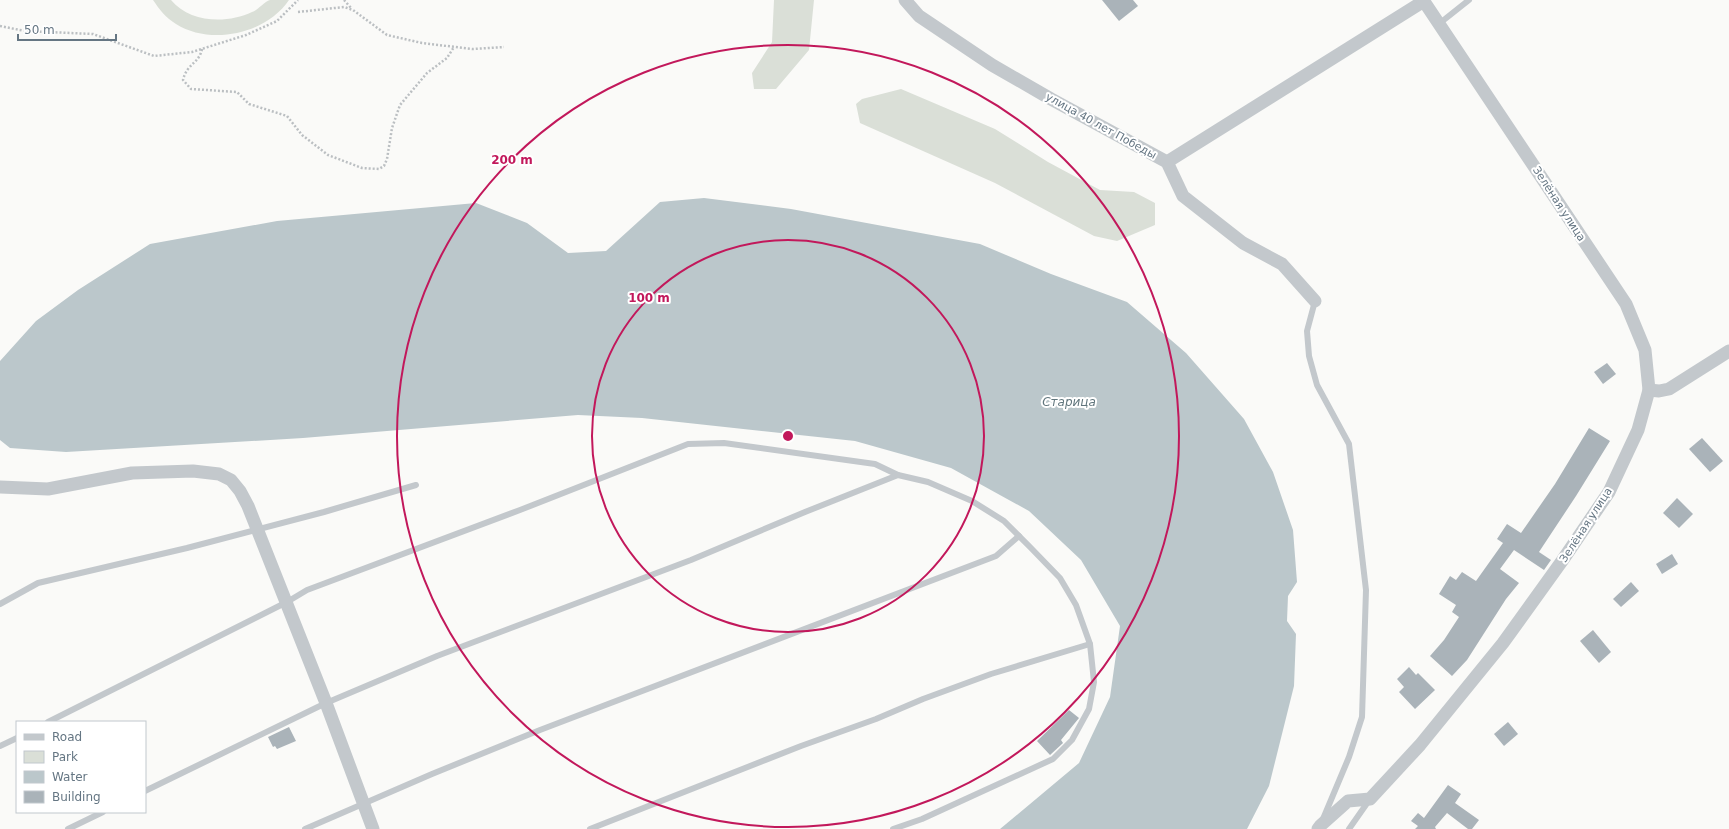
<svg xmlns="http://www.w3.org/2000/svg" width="1729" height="829" viewBox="0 0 1729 829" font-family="'DejaVu Sans',sans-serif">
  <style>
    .green { fill: #dadfd7 }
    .water { fill: #bbc7cb }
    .building { fill: #aab3b9 }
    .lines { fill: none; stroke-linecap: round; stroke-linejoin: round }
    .path { stroke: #bbbfc2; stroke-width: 2.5; stroke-dasharray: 2 2; stroke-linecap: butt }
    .lane { stroke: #c3c8cc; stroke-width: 6 }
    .street { stroke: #c3c8cc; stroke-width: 13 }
    .ring { fill: none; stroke: #c2185b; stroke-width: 2 }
    .labels { text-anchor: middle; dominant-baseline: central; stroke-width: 4; stroke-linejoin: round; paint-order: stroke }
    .street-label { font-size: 11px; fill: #657683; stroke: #fff }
    .water-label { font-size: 12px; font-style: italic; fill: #60757c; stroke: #fff }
    .centre { fill: #c2185b; stroke: #fff; stroke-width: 2 }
    .ring-label { font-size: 12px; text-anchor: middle; font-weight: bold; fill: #c2185b; stroke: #fff; stroke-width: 4; stroke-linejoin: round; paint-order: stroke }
  </style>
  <rect width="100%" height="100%" fill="#fafaf8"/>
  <g class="green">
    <path d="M153 0H171C190 23 227 24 252 12 258 10 264 2 270 0 275 0 283 0 289 0 266 34 211 46 176 24 166 18 159 9 153 0Z"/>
    <polygon points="774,0 814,0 809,50 776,89 754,89 752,73 772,42"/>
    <polygon points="901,89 995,129 1048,162 1100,190 1134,192 1155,203 1155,225 1117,241 1094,236 995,183 860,123 856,104 862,99"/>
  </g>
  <polygon class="water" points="704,198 791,209 980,244 1051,274 1127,302 1186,353 1244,419 1273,472 1293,530 1297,582 1288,596 1287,621 1296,634 1294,686 1269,786 1247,829 1000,829 1079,763 1110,697 1120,626 1081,560 1029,511 951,468 855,441 642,418 578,415 303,438 66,452 10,448 0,440 0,361 36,321 78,290 150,244 277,221 476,203 527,223 568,253 606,251 660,202"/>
  <g class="building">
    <polygon points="1102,0 1133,0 1138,6 1119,21"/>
    <polygon points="1607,363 1616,374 1603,384 1594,372"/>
    <polygon points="1589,428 1610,441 1576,496 1539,552 1551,560 1544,570 1514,550 1500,569 1519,583 1506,599 1467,660 1452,676 1430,656 1444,640 1459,617 1452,612 1456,605 1439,594 1450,576 1456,580 1462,572 1476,581 1503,543 1497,539 1507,524 1521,533 1555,484"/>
    <polygon points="1702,438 1723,461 1710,472 1689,449"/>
    <polygon points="1677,498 1693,514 1679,528 1663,513"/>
    <polygon points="1672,554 1678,564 1662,574 1656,564"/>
    <polygon points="1631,582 1639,591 1621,607 1613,599"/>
    <polygon points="1593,630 1611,652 1599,663 1580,641"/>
    <polygon points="1409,667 1416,675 1418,673 1435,690 1415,709 1399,692 1404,687 1397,679"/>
    <polygon points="1069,710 1079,718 1061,740 1063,743 1050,755 1037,741"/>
    <polygon points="1508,722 1518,734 1504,746 1494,734"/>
    <polygon points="289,727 296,741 277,749 275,746 273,747 268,737"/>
    <polygon points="1448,785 1461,794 1455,803 1479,820 1472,829 1468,829 1447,813 1435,827 1436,829 1415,829 1418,826 1411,821 1418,813 1424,818"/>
  </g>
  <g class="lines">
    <g class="path">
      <polyline points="344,0 352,9"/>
      <polyline points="298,12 344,7 353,10 387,35 422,43 472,49 504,47"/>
      <polyline points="0,26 25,31 93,34 154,56 192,52 246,35 277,21 298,0"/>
      <path d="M202 49C199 64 187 63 183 80L191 89 237 92 249 104 287 116 302 135 328 155 362 168 379 169 384 166 387 159 392 128 400 105 427 73 447 58 454 47"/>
    </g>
    <g class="lane">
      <polyline points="1440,23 1469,0"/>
      <polyline points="1315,301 1307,331 1309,356 1317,385 1349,444 1366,590 1362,717 1349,757 1323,819"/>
      <polyline points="0,604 38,583 187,548 324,512 416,485"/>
      <polyline points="48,722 287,602 307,590 520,510 688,444 724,443 875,464 898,475 928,482 972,501 1004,521 1030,547 1060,578 1076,605 1090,644 1094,682 1089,709 1072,740 1053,759 922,819 893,829"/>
      <polyline points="0,746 17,738"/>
      <polyline points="145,791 326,703 437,656 691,560 805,512 898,475"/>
      <polyline points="68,829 103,812"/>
      <polyline points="305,829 432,774 540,730 996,556 1019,536"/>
      <polyline points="590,829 801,746 876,719 923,699 991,674 1090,644"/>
      <polyline points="1349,829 1370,799"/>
    </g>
    <g class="street">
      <polyline points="905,0 919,16 992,65 1051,99 1167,162 1183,196 1243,243 1282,264 1315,301"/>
      <polyline points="1167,162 1424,1"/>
      <polyline points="1649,390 1659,391 1669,389 1729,351"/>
      <polyline points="0,487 48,489 132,473 193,471 219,474 231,480 240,491 248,506 326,703 373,829"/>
      <polyline points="1318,829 1321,825 1348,801 1370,799 1420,745 1503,643 1562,561 1609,492 1638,430 1649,390 1645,350 1626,304 1423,0"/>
    </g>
  </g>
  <g class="ring">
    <circle cx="788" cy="436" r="196"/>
    <circle cx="788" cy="436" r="391"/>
  </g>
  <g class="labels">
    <g class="street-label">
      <text transform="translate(1101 126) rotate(29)">улица 40 лет Победы</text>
      <text transform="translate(1559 204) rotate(57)">Зелёная улица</text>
      <text transform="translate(1586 525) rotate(-57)">Зелёная улица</text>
    </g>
    <g class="water-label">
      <text x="1069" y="402">Старица</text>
    </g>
  </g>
  <circle cx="788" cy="436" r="6" class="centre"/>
  <g class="ring-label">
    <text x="512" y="164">200 m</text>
    <text x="649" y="302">100 m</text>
  </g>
  <rect x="16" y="721" width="130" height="92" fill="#ffffff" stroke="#c1c8cd"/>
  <rect x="24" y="734" width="20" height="6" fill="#c3c8cc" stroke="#c1c8cd"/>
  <text x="52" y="741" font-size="12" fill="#657683">Road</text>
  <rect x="24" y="751" width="20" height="12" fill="#dadfd7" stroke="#c1c8cd"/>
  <text x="52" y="761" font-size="12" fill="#657683">Park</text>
  <rect x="24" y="771" width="20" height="12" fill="#bbc7cb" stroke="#c1c8cd"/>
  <text x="52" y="781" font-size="12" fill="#657683">Water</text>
  <rect x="24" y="791" width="20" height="12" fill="#aab3b9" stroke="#c1c8cd"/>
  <text x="52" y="801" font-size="12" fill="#657683">Building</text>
  <path d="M18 34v6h98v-6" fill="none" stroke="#657683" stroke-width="2"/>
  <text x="24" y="34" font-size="12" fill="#657683" stroke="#ffffff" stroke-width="3" paint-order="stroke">50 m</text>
</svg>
